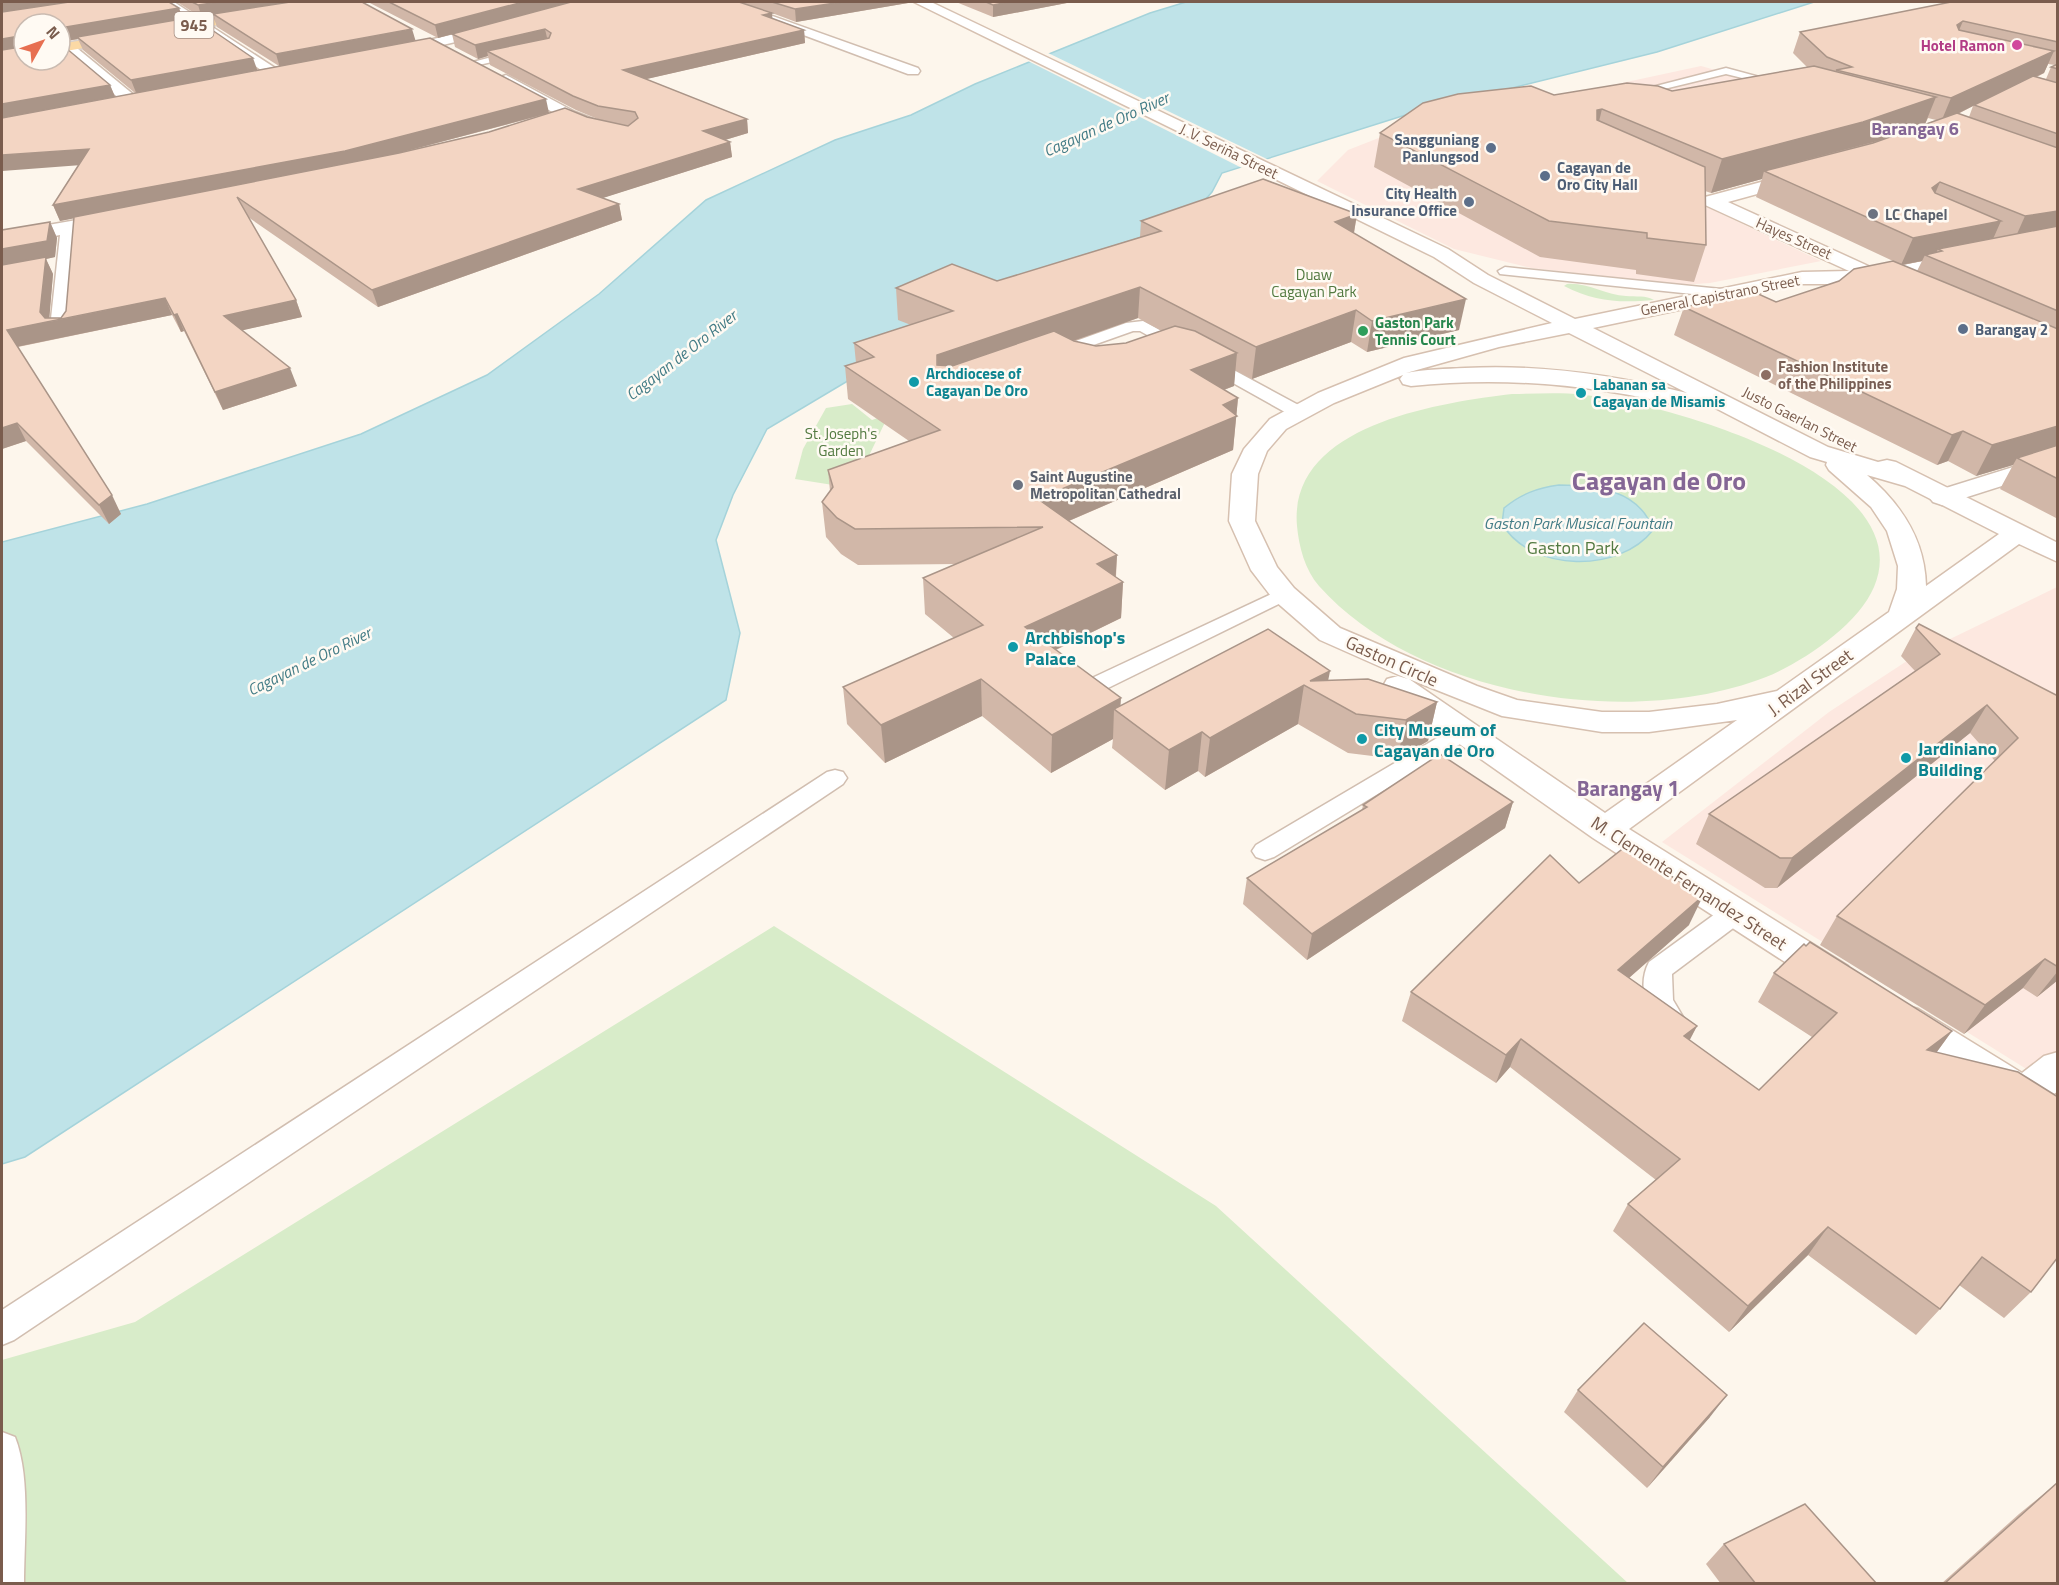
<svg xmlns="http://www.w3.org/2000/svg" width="2059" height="1585" viewBox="0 0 2059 1585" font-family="'Titillium Web',sans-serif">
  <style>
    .commercial { fill: #fde8e0 }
    .green { fill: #d8ecc9 }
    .water { fill: #bfe3e8; stroke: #a5d3da; stroke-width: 1.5 }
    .pier { fill: #fdf6ec }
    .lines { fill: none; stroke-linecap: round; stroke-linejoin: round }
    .lane-casing { stroke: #d1beb0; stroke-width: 3 }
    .street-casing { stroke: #d1beb0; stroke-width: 3 }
    .secondary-casing { stroke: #d6c0b0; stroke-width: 3 }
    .primary-casing { stroke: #dad1cd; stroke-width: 3 }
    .lane { fill: #fff; fill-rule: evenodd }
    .street { fill: #fff; fill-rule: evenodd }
    .secondary { fill: #fff; fill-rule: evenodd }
    .primary { fill: #fbd9a5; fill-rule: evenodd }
    .wall { fill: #d1b7a8; fill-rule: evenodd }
    .shaded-wall { fill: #aa9588 }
    .building { fill: #f3d5c3; stroke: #aa9588; stroke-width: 1.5 }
    .hotel-dot { fill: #d1479c; stroke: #fffaf3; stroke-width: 2 }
    .service-dot { fill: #5c6f8a; stroke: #fffaf3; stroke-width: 2 }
    .worship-dot { fill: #6b7280; stroke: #fffaf3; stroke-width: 2 }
    .leisure-dot { fill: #2e9e5b; stroke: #fffaf3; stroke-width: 2 }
    .education-dot { fill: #8d6e63; stroke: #fffaf3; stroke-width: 2 }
    .culture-dot { fill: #0f9aa8; stroke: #fffaf3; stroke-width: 2 }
    .labels { text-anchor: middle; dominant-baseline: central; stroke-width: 5; stroke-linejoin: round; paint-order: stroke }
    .far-hotel-label { font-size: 15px; font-weight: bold; fill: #b23c85; stroke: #fffaf3; text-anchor: end }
    .far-service-label { font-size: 15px; font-weight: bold; fill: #4e5e75; stroke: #fffaf3; text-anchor: end }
    .far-street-label { font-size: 15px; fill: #7a5c4d; stroke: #fffaf3 }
    .far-worship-label { font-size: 15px; font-weight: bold; fill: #5b616d; stroke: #fffaf3; text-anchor: start }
    .far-park-label { font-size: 15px; fill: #537a41; stroke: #fffaf3 }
    .far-leisure-label { font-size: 15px; font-weight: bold; fill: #27864d; stroke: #fffaf3; text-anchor: start }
    .far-education-label { font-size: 15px; font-weight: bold; fill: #785e54; stroke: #fffaf3; text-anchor: start }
    .far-culture-label { font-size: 15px; font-weight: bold; fill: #0d838f; stroke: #fffaf3; text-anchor: start }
    .shield { fill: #fffaf3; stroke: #a28b7f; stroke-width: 1.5 }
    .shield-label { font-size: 16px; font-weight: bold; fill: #7a5c4d }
    .far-water-label { font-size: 16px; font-style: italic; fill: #437c86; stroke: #fffaf3 }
    .far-quarter-label { font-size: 18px; font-weight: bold; fill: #846695; stroke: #fffaf3 }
    .park-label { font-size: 18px; fill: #537a41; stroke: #fffaf3 }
    .culture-label { font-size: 18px; font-weight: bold; fill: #0d838f; stroke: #fffaf3; text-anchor: start }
    .street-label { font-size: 18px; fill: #7a5c4d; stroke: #fffaf3 }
    .quarter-label { font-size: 21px; font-weight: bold; fill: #846695; stroke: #fffaf3 }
    .far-town-label { font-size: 26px; font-weight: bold; fill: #846695; stroke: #fffaf3 }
  </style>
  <rect width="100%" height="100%" fill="#fdf6ec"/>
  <g class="commercial">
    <polygon points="1701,66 1776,87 1681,195 1821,261 1710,283 1680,285 1531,268 1454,249 1317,181 1348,150 1394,132"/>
    <polygon points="2057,587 2057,1088 1662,842 1829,712 1913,657"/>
  </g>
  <g class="green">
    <path d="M1567 284C1586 282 1606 295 1626 296 1636 297 1646 295 1654 300 1620 303 1595 302 1564 286Z"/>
    <path d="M1512 394C1535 394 1560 392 1583 395 1659 401 1922 474 1874 587 1858 625 1803 662 1766 677 1631 730 1418 697 1319 586 1305 570 1299 547 1297 526 1288 425 1438 403 1512 394Z"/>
    <polygon points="852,404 872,420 889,414 864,466 833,485 795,479 803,449 826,408"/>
    <polygon points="774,926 1216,1206 1628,1583 2,1584 2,1360 135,1322"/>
  </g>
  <g class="water">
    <polygon points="1186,2 1814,2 1657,52 1415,112 1222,173 1212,192 1195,211 856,376 767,429 733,495 716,540 740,633 726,700 25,1157 2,1164 2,542 147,504 361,434 487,375 599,294 706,200 835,140 911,115 975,84 1150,13"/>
    <path d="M1559 485C1596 485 1640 490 1653 530 1620 573 1532 573 1502 524L1504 508C1521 494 1537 488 1559 485Z"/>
  </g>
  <polygon class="pier" points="1046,52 1271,161 1244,169 1026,60"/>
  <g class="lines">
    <g class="lane-casing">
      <g id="lane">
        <polygon points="519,50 523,51 523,55 474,66 469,63"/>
        <polygon points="1726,68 1789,85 1783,88 1726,74 1631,97 1625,94"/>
        <polygon points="1505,267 1731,290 1738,294 1731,298 1500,274 1498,271"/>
        <polygon points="1143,321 1304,408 1307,412 1304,416 1292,416 1140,331 1133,331 1054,359 1046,354 1048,351 1126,323"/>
        <polygon points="1284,588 1291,590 1294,594 1291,598 1108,688 1092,688 1089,683 1092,678"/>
        <polygon points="1462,726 1470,728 1473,733 1470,738 1274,857 1265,860 1256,857 1252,851 1256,845 1454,728"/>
        <polygon points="835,770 843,772 847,778 843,784 14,1340 2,1345 2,1310 827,772"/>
        <path d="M1735 903 1744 906 1748 913 1744 920 1672 974 1673 1000 1689 1027 1685 1035 1675 1038 1665 1035C1648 1014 1636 987 1649 962L1726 906Z"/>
        <path d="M2 1432 15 1437C31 1477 24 1540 24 1584H2Z"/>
      </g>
    </g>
    <g class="street-casing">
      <g id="street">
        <polygon points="159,2 174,2 286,75 283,78 273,78"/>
        <polygon points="715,2 733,2 918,68 920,71 918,74 908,74"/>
        <polygon points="497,24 504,28 502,31 396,56 389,52 391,49"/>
        <polygon points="67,43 72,44 140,100 142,103 140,106 128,106 62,50 62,44"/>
        <polygon points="506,75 575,112 606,124 608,127 600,132 563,118 501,83 498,80 501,77"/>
        <polygon points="117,213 126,219 124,223 79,231 72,328 69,333 53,333 50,328 60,235 2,245 2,233"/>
        <polygon points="2058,453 2058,468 1942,505 1933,502 1929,497 1933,492"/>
      </g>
    </g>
    <g class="secondary-casing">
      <g id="secondary">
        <path d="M914 2H931L1448 249 1488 275 1575 319 1802 272 1849 271 1705 205 1702 201 1705 197 1802 171 1811 176 1808 180 1728 202 1877 270 1964 253 1971 255 1974 259 1971 263 1868 284H1802L1593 328 1828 447 1878 462 1887 460 1896 462 2058 543V562L2019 544 1629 829 1848 966 1854 976 1848 986 1835 991 1822 986 1593 838 1387 693 1383 686 1387 679 1398 676 1408 679 1320 640 1274 600 1251 570 1229 521 1232 474 1244 449 1270 419 1318 393 1404 358 1552 323 1474 283 1434 257ZM1569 333 1687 393C1614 375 1540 364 1465 368 1446 369 1425 369 1406 373L1499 347ZM1403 375 1400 379 1403 384 1411 386C1507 376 1596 385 1689 408L1697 406 1700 400 1810 457 1827 462 1826 465 1829 470 1871 507 1887 531 1898 566 1897 589 1889 612 1777 691 1717 704 1649 712H1602L1517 700 1477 686 1340 628 1294 588 1277 567 1255 521 1258 474 1267 451 1286 429 1334 403ZM1867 475 1905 486 1999 534 1926 586C1925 539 1901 504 1867 475ZM1409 679 1502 716 1602 732H1649L1737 720 1605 813Z"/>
        <polygon points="1904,1005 1918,1009 2022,1073 2044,1056 2058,1052 2058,1091 2054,1094 2058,1095 2058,1134 2043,1129 1890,1031 1885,1020 1890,1009"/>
      </g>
    </g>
    <g class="primary-casing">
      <polygon id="primary" points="307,2 334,2 327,6 60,52 60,44"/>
    </g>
    <use href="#lane" class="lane"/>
    <use href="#street" class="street"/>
    <use href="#secondary" class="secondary"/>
    <use href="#primary" class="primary"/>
  </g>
  <g class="wall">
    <path d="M2 2 179 8 183 19 258 70 279 66 217 27 213 16 202 18 177 2H362L415 41 549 113 587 117 600 120 576 110 490 65 488 56 478 59 455 47 452 34 438 38 368 2H914L796 22 772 13V18L804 30 805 43 646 79 747 119 748 133 725 140 730 142 732 157 602 198 619 204 622 220 378 307 248 217 296 300 302 317 242 330 297 386 223 410 184 331 181 332 172 315 18 347 121 514 109 524 26 441 2 449V230L50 222 57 238 55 257 46 259 53 274 49 318H61L66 311 74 218 60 221 53 205 78 165ZM24 24H60V42L78 39 83 50 135 93 115 97 110 85ZM539 116 489 132 399 153Z"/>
    <polygon points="956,2 1072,2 993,17"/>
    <path d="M2058 2V519L2000 489 2013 465 1976 476 1948 461 1937 465 1674 335 1684 307 1776 302 1839 281 1893 261 1756 197 1762 179 1711 193 1705 191 1706 245 1694 282 1636 274V270L1540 257 1374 167 1380 133 1554 95 1672 91 1807 67 1793 53 1800 32ZM2048 64 2055 65 2051 67 2046 79 2037 77 2044 73ZM1973 106 1969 117 1958 114ZM1928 118 1936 120 1925 124ZM1922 261 1917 271 1903 265Z"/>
    <path d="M1357 214 1354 233 1459 330 1367 352 1351 342 1252 379 1235 370 1234 386 1224 390 1238 398 1233 450 1069 521 1117 555 1116 577 1123 582 1121 618 1056 650 1121 706 1328 681 1437 702 1428 741 1397 759 1348 753 1298 724 1205 777 1198 771 1165 790 1112 748 1113 739 1051 773 982 716 885 763 847 724 843 687 954 638 925 614 923 578 958 564 858 565 841 554 826 537 822 502 830 491 828 470 909 441 848 399 845 366 856 363 854 343 911 325 898 320 896 288 997 281 1140 237 1141 221ZM1138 318 1162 331 1126 343 1096 346 1074 341Z"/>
    <polygon points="1916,628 2058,696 2058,980 2037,997 2023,988 1964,1034 1820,945 1837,916 1995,761 1970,733 1777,888 1765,888 1696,844 1709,814 1915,671 1901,656"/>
    <polygon points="1513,802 1505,828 1307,960 1243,904 1247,878 1362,810 1363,805"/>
    <polygon points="1579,883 1689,925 1629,978 1697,1026 1689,1040 1759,1090 1812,1037 1758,1002 1774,973 1952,1031 1936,1053 2031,1292 2004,1318 1959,1285 1940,1309 1916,1335 1808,1255 1729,1332 1613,1231 1628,1204 1656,1180 1510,1067 1496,1083 1402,1021 1411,992"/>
    <polygon points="1578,1390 1710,1417 1647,1488 1564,1412"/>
    <polygon points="2057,1483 2058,1584 1941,1584 2019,1514"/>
    <polygon points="1724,1544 1877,1584 1721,1584 1706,1564"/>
  </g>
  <g class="shaded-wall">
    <polygon points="2,2 76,2 2,14"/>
    <polygon points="219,2 296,2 213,14 213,16 202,18 198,5"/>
    <polygon points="523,2 572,2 438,38 435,25"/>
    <polygon points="842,2 914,2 796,22 795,9"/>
    <polygon points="1009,2 1072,2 993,17 993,5"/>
    <polygon points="179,8 183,21 77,37 78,39 60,42 60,28"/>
    <polygon points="772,13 773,26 763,15"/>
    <polygon points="1963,21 1954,42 1957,25"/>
    <polygon points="412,29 416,42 280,68 276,54"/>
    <polygon points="545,29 548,42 487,51 488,56 478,59 475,45"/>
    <polygon points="804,30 805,43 625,84 623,70"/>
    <polygon points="20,36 24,46 2,53 2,39"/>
    <polygon points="2054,51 2044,73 1975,105 1974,105 1973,106 1941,122 1951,98"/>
    <polygon points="253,58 258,72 137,95 131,80"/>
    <polygon points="110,85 116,99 2,121 2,104"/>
    <polygon points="1936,97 1923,129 1764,171 1762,179 1711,193 1722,159"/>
    <polygon points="546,99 549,113 350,166 60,221 53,205"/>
    <polygon points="1602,109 1594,142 1597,110"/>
    <polygon points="747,119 748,133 705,146 703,131"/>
    <polygon points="730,142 732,157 581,205 578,189"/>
    <polygon points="89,149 95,164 2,171 2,155"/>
    <polygon points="1940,182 1929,208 1932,188"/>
    <polygon points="619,204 622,220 378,307 372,290"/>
    <polygon points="2058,211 2058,235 2013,243 2025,216"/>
    <polygon points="1357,214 1352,244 1335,222"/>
    <polygon points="2001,221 1989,248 1942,251 1938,249 1934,258 1925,255 1922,261 1901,265 1913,238"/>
    <polygon points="50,222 57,238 55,257 46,259 53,274 49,322 165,298 172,315 16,347 7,330 2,268 2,249"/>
    <polygon points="1140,287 1138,318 939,388 939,398 937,355"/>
    <polygon points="1466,299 1459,330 1367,352 1372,321"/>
    <polygon points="296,300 302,317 231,333 224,316"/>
    <polygon points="1356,310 1351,342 1252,379 1256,347"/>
    <polygon points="177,314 184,331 181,332 174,315"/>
    <polygon points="1237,353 1234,386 1188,403 1191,370"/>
    <polygon points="290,368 297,386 223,410 215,392"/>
    <polygon points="1238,398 1233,450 1043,532 1038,499"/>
    <polygon points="17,423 26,441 2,449 2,428"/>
    <polygon points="2058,426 2058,452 2017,458 2013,465 1976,476 1992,445"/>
    <polygon points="1963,431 1948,461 1937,465 1952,435"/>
    <polygon points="112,495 121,514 109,524 99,505"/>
    <polygon points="1117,555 1115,586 1123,582 1121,618 1026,664 1025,627 1097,564"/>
    <polygon points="1330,671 1325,697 1310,681"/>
    <polygon points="981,679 982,716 885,763 881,725"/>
    <polygon points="1304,685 1298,724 1205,777 1210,738"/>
    <polygon points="1121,698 1120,714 1114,709 1113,739 1051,773 1052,735"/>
    <polygon points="1437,702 1428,741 1397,759 1406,720"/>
    <polygon points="1987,705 1970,733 1777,888 1792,858"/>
    <polygon points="1202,732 1198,771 1165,790 1169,750"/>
    <polygon points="1513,802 1505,828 1307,960 1312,934"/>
    <polygon points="1703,896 1689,925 1605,999 1618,970"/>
    <polygon points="2045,959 2023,988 1964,1034 1985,1005"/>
    <polygon points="2058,971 2058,980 2037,997"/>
    <polygon points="1697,1026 1682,1055 1684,1036"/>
    <polygon points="1952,1031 1931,1060 1927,1050"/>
    <polygon points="1521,1039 1510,1067 1496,1083 1506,1055"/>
    <polygon points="1828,1227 1808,1255 1729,1332 1748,1306"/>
    <polygon points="1727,1395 1710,1417 1647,1488 1663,1467"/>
  </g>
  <g class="building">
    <polygon points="69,2 169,2 179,8 60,28 60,24 24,24 24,60 60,60 60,43 110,85 2,104 2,50 20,47 20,36 2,39 2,12"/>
    <polygon points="192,2 219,2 198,5"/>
    <polygon points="290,2 362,2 412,29 276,54 213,14"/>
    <polygon points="389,2 523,2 435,25"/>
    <polygon points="571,2 739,2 772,13 763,15 804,30 623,70 747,119 703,131 730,142 578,189 619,204 372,290 237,197 296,300 224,316 290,368 215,392 177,314 174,315 165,298 7,330 112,495 99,505 17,423 2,428 2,265 46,257 40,312 45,318 61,318 66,311 74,217 399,153 489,132 565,108 587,117 628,126 638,118 635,112 598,106 573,96 487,51 549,38 551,33 545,29 475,45 452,34"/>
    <polygon points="772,2 842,2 795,9"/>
    <polygon points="986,2 1009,2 993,5"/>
    <polygon points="1951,2 2058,2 2058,42 1963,21 1957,25 1959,30 2054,51 1951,98 1836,70 1852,67 1827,57 1800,32"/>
    <polygon points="193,17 253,58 131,80 77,37"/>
    <polygon points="430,38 546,99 345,151 53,205 89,149 2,155 2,118"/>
    <polygon points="2058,64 2058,69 2051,67"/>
    <polygon points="1814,66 1936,97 1863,122 1722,159 1602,109 1597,110 1597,120 1705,167 1706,245 1647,238 1647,233 1549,221 1380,133 1423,103 1458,94 1531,86 1554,95 1627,83 1658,86 1672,91"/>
    <polygon points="2033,76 2058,83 2058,134 1974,105"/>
    <polygon points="1957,113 2058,148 2058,211 2025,216 1940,182 1932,188 1935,193 2001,221 1913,238 1764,171 1873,143"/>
    <polygon points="1263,179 1357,214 1335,222 1466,299 1372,321 1356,310 1256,347 1140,287 937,355 937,365 952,366 1054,331 1074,341 1096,346 1126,343 1175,326 1195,331 1237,353 1191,370 1238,398 1223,405 1237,416 1038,499 1117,555 1097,564 1123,582 1025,627 1121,698 1052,735 981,679 881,725 843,687 983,625 923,578 1043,527 855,529 837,518 822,502 833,487 828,470 940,430 845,366 874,357 854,343 953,311 896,288 952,264 997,281 1161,231 1141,221"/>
    <polygon points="50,222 47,241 2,249 2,230"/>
    <polygon points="2058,226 2058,311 1925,255 1942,251 1938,249"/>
    <polygon points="1893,261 2058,329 2058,426 1992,445 1963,431 1952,435 1684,307 1754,292 1776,302 1839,281 1854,269"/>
    <polygon points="2058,445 2058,479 2017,458"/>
    <polygon points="1919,624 2058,696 2058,967 2045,959 1985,1005 1837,916 2018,738 1987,705 1792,858 1780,858 1709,814 1940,654 1916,628"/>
    <polygon points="1268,629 1330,671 1310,681 1368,679 1437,702 1406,720 1356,714 1304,685 1210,738 1202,732 1169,750 1114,709"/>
    <polygon points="1440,754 1513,802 1312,934 1247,878 1367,807 1363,805"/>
    <polygon points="1625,847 1703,896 1618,970 1697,1026 1684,1036 1759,1090 1837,1013 1774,973 1804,944 1806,946 1810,942 1952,1031 1927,1050 2018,1072 2058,1097 2058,1257 2031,1292 1982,1257 1940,1309 1828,1227 1748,1306 1628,1204 1680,1159 1521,1039 1506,1055 1411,992 1550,855 1579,883"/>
    <polygon points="1644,1323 1727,1395 1663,1467 1578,1390"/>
    <polygon points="2057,1483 2058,1584 1944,1584"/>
    <polygon points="1805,1504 1877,1584 1756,1584 1724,1544"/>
  </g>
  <circle class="hotel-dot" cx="2017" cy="45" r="6"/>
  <g class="service-dot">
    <circle cx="1491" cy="148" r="6"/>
    <circle cx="1545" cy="176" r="6"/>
    <circle cx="1469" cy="202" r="6"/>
    <circle cx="1963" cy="329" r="6"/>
  </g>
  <g class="worship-dot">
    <circle cx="1873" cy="214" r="6"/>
    <circle cx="1018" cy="485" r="6"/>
  </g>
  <circle class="leisure-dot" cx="1363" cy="331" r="6"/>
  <circle class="education-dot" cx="1766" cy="375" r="6"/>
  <g class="culture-dot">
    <circle cx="914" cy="382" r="6"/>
    <circle cx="1581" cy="393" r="6"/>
    <circle cx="1013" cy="647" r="6"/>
    <circle cx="1362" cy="739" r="6"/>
    <circle cx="1906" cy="758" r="6"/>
  </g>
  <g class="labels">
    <g class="far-hotel-label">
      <text x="2005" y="45">Hotel Ramon</text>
    </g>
    <g class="far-service-label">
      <text x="1479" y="139">Sangguniang<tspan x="1479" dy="17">Panlungsod</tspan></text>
      <text x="1557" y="167" text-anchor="start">Cagayan de<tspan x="1557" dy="17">Oro City Hall</tspan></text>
      <text x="1457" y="193">City Health<tspan x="1457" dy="17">Insurance Office</tspan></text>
      <text x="1975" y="329" text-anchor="start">Barangay 2</text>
    </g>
    <g class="far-street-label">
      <text transform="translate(1229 151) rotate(26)">J. V. Seriña Street</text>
      <text transform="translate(1794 238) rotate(24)">Hayes Street</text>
      <text transform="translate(1720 295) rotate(-11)">General Capistrano Street</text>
      <text transform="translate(1800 419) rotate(27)">Justo Gaerlan Street</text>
    </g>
    <g class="far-worship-label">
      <text x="1885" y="214">LC Chapel</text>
      <text x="1030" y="476">Saint Augustine<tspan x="1030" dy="17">Metropolitan Cathedral</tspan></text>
    </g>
    <g class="far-park-label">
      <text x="1314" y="274">Duaw<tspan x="1314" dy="17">Cagayan Park</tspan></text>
      <text x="841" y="433">St. Joseph's<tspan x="841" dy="17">Garden</tspan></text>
    </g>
    <g class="far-leisure-label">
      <text x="1375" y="322">Gaston Park<tspan x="1375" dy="17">Tennis Court</tspan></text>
    </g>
    <g class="far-education-label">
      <text x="1778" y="366">Fashion Institute<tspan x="1778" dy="17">of the Philippines</tspan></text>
    </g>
    <g class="far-culture-label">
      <text x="926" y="373">Archdiocese of<tspan x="926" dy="17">Cagayan De Oro</tspan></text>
      <text x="1593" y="384">Labanan sa<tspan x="1593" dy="17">Cagayan de Misamis</tspan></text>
    </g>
    <rect class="shield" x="174.5" y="12" width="39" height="26" rx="4.5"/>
    <g class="shield-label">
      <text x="194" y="25">945</text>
    </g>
    <g class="far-water-label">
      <text transform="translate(1106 124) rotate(-24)">Cagayan de Oro River</text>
      <text transform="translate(681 355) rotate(-38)">Cagayan de Oro River</text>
      <text x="1578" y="523">Gaston Park Musical Fountain</text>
      <text transform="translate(309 661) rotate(-26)">Cagayan de Oro River</text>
    </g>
    <g class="far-quarter-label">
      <text x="1915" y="128">Barangay 6</text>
    </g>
    <g class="park-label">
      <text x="1573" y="547">Gaston Park</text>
    </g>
    <g class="culture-label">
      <text x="1025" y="637">Archbishop's<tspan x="1025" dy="21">Palace</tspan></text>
      <text x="1374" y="729">City Museum of<tspan x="1374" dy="21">Cagayan de Oro</tspan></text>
      <text x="1918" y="748">Jardiniano<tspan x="1918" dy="21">Building</tspan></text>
    </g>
    <g class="street-label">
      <text transform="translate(1392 661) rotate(24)">Gaston Circle</text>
      <text transform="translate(1810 682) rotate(-36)">J. Rizal Street</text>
      <text transform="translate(1689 883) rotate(33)">M. Clemente Fernandez Street</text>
    </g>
    <g class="quarter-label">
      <text x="1628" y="788">Barangay 1</text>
    </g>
    <g class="far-town-label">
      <text x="1659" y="480">Cagayan de Oro</text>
    </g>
  </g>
  <rect width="2059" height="1585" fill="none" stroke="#7a5c4d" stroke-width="6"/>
  <g transform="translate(42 42) rotate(50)"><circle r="28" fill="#fffaf3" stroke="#cabbb1" stroke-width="1.5"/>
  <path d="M0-4.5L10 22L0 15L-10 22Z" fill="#e76f51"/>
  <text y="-9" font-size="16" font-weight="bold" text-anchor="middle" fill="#7a5c4d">N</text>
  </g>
</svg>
